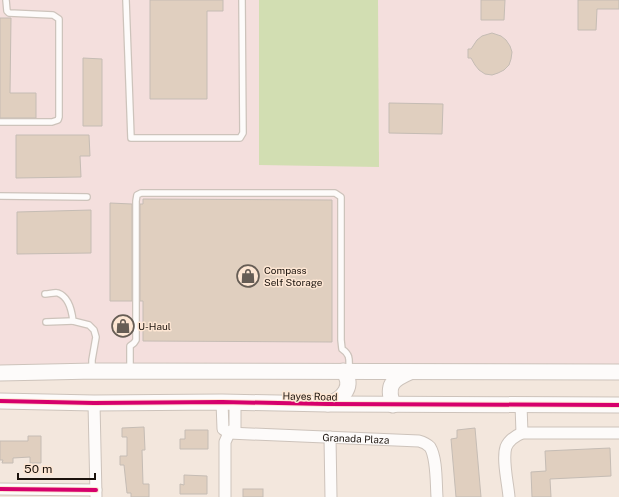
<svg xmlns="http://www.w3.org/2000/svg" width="619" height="497" viewBox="0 0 619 497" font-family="'Public Sans',sans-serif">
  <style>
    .industrial { fill: #f4dfdd }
    .green { fill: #d2deb2 }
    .building { fill: #e0cfbf; stroke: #c5bcb4 }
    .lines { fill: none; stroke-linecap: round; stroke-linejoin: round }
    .lane-casing { stroke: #cdc3bb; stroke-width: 8 }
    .street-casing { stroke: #cdc3bb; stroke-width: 13 }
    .secondary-casing { stroke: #cdc3bb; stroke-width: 17 }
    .lane { stroke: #fdfbfa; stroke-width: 5.5 }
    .street { stroke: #fdfbfa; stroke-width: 11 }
    .secondary { stroke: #fdfbfa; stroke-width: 15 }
    .cycleway-casing { stroke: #fde6d3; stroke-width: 6 }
    .cycleway { stroke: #d6006c; stroke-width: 4 }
    .labels { text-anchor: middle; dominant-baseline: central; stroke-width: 3; stroke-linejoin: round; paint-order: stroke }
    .poi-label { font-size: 10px; fill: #1a120c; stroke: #fde6d3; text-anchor: start }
    .street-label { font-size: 10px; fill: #1a120c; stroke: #fde6d3 }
  </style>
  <rect width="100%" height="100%" fill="#f3e7dd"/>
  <polygon class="industrial" points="0,0 619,0 619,366 37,365 0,366"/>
  <polygon class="green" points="259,0 378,0 379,167 259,165"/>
  <g class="building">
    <polygon points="150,0 223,0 223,11 207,11 207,99 150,99"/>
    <polygon points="481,0 505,0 504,20 481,20"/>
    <polygon points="578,0 619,0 619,9 597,9 596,30 578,30"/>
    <polygon points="0,18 11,18 10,93 36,93 36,118 0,118"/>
    <polygon points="492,33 501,36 506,40 510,46 512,52 511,59 509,65 504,70 498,73 492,75 485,74 479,70 475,65 471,58 468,58 468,49 471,49 477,40 482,36"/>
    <polygon points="83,58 102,59 102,126 83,126"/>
    <polygon points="389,103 443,104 442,134 389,133"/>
    <polygon points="16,135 89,135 90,156 80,156 81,177 16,178"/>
    <polygon points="143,199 332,200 332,342 143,341 143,301 140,301 140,204 143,204"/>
    <polygon points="110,203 132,204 132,301 110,301"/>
    <polygon points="91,210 91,253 17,254 17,212"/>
    <polygon points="144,427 145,450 142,450 143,484 149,484 149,497 131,497 131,493 127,493 124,465 120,465 120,456 127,456 127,437 122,437 122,428"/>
    <polygon points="475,428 481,497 456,497 451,439 457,438 457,430"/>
    <polygon points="185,430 208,430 208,449 180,449 180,439 185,439"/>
    <polygon points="28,436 41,436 41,463 30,463 30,457 13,458 13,463 2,463 3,460 0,460 0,441 28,441"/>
    <polygon points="610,448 611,476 550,479 551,497 532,497 531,472 546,471 545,451"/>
    <polygon points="184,475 207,476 207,494 180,494 180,484 184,485"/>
    <rect x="243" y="489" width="20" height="8"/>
  </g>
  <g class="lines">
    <g class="lane-casing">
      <g id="lane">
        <polyline points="126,0 131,138 240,138 243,133 242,0"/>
        <polyline points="0,122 52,122 58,120 59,117 59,19 53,15 9,13 7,11 6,0"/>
        <polyline points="0,196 87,197"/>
        <path d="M45 294C49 294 55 292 58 293 69 297 72 312 73 321L89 325 94 330 96 337 92 360V370"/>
        <polyline points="46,322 73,321"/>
        <path d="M130 370V346L134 343 136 340V201L137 195 141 193H335L341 197V340L342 349C351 355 349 360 349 371"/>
      </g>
    </g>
    <g class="street-casing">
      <g id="street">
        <polyline points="222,402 223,429 229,433"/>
        <polyline points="94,403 96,496"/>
        <polyline points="521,405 522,433"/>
        <path id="s1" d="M229 433 419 441C423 442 427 444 430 447 437 458 436 484 437 497"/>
        <polyline points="330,437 331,497"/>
        <polyline points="0,489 96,490"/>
        <polyline points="225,497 225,442 229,433 235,428 235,403"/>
        <path d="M509 497C508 484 502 459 506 447 509 440 515 436 522 433H619"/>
      </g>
    </g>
    <g class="secondary-casing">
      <g id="secondary">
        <polyline points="0,373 95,371 619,372"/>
        <polyline points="0,401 94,403 222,402 328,404 619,405"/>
        <path d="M328 404C343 399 355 386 343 371"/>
        <path d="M393 405C386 385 392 380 410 372"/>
      </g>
    </g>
    <use href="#lane" class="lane"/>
    <use href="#street" class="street"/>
    <use href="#secondary" class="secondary"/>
    <g class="cycleway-casing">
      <g id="cycleway">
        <polyline points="0,401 94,403 222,402 328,404 619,405"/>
        <polyline points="0,489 96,490"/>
      </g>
    </g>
    <use href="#cycleway" class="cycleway"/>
  </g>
  <defs>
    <g id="shop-ring" transform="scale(1.15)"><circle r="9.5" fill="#fde6d3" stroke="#665d55" stroke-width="1.5"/><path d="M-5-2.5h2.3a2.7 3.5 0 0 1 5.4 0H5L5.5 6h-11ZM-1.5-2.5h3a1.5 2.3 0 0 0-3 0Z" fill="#665d55"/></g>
  </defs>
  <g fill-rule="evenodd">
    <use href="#shop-ring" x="248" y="276"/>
    <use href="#shop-ring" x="123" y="326"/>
  </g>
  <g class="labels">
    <g class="poi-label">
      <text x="264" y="270">Compass<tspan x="264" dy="12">Self Storage</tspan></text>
      <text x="138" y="326">U-Haul</text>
    </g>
    <g class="street-label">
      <text transform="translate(310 396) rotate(1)">Hayes Road</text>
      <text stroke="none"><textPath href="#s1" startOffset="127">Granada Plaza</textPath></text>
    </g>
  </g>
  <path d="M18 473v6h77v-6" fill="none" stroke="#1a120c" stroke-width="2"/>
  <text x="24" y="473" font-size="12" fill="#1a120c" stroke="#fde6d3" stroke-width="3" paint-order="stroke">50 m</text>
</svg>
